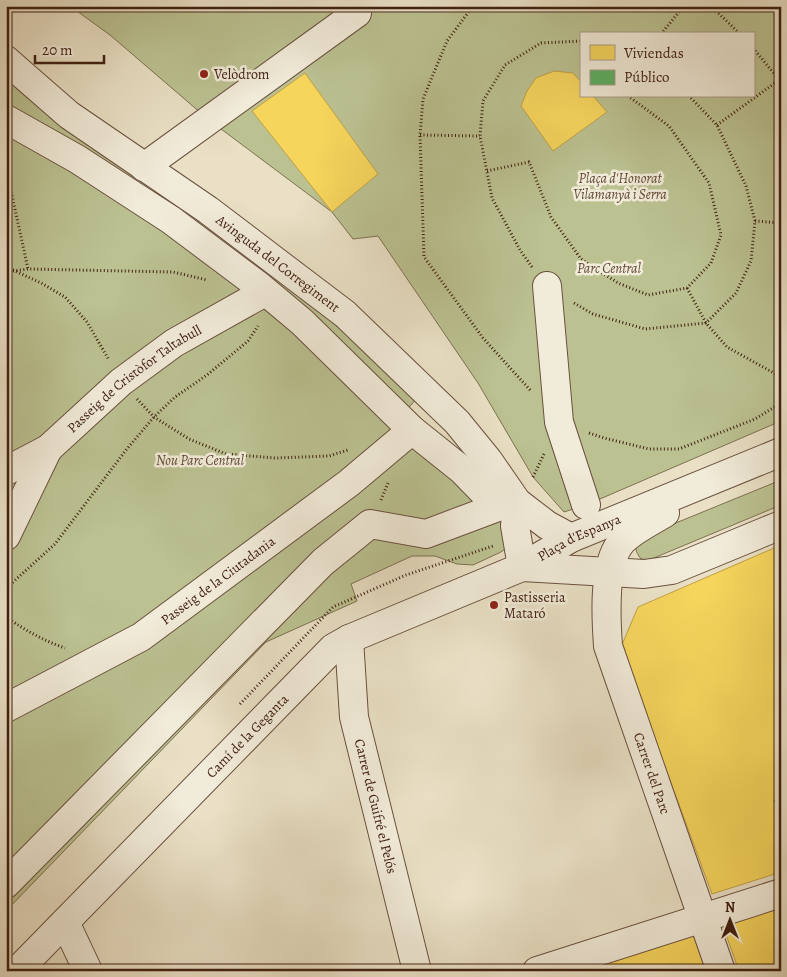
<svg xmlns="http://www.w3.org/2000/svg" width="787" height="977" viewBox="0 0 787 977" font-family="Alegreya,serif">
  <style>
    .green { fill: #bbc191; stroke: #7e7052; fill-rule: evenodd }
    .homes { fill: #f6d55c; stroke: #c09f46 }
    .public { fill: #5aae61; stroke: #528349 }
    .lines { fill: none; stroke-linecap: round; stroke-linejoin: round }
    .minor-casing { stroke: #6b503f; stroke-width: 30 }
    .path { stroke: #412012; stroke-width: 3; stroke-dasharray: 1 2.5; stroke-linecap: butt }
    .minor { stroke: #f1ebd9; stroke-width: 28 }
    .poi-dot { fill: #8f2418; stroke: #f1ebd9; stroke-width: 2 }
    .labels { text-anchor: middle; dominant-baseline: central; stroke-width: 5; stroke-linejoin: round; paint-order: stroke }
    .poi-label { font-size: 14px; fill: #412012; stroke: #f1ebd9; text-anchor: start }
    .park-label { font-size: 14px; font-style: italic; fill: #604832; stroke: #f1ebd9 }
    .street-label { font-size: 14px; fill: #412012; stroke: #f1ebd9 }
  </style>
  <rect width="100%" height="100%" fill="#e9e0c5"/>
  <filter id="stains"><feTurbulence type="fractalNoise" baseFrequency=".004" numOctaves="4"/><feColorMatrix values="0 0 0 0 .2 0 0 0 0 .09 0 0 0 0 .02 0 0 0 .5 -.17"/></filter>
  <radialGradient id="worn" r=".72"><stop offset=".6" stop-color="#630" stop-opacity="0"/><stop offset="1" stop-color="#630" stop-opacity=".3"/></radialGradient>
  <g class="green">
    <path d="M70 6H781V421L586 505 564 512 533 477 478 383 378 236 353 239 332 212 209 120 110 35ZM581 34H753V96H581Z"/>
    <polygon points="6,76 339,323 417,398 405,412 482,472 512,544 501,552 473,565 457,564 435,556 412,556 351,584 357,601 266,642 6,911"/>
    <path d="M781 480V505L649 560 641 559C635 551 634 547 639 538Z"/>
  </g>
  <g class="homes">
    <polygon points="554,71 573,73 581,82 581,96 593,96 607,112 553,151 521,106 527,91 536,78"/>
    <polygon points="305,73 378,174 332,212 252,111"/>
    <polygon points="781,545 781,798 774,800 781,817 781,872 712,894 621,647 638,607"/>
    <polygon points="781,906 781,971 739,971 723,926"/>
    <polygon points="693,934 706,971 571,971"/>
  </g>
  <polygon class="public" points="781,798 781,817 774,800"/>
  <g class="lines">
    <g class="minor-casing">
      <g id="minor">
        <path id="s1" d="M6 60 69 115 208 210 345 314 457 422 488 460 517 502 547 525 571 538"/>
        <polyline points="6,119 77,159 171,220 259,286 302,322 412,430 462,470 498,507 426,534 370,524 323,562 6,884"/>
        <polyline points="144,167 357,13"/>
        <polyline points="547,286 559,422 586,505"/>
        <path id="s2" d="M6 471 48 449 121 382 174 343 265 292"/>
        <polyline points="517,502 515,526 522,567"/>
        <path id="s3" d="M665 513C652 521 629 532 620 544 603 566 606 618 608 646L721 971"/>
        <polyline points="6,536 48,449"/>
        <polyline points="522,567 644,574 672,570 781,525"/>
        <path id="s4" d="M349 639 354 717 417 971"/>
        <path id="s5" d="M6 708 141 637 349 483 412 430"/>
        <polyline points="65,922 88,971"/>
        <path id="s6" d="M17 971 333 648 349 639 522 567 571 538 781 452"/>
        <polyline points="537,971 781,893"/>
      </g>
    </g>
    <g class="path">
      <polyline points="473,6 447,41 423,99 420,135 424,257 483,338 531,391"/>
      <polyline points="711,6 740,34"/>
      <polyline points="661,34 684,6"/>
      <polyline points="753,48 781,82"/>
      <polyline points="717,125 779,80"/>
      <polyline points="420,135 480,136"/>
      <polyline points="6,168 28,269"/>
      <polyline points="487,171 529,162 551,217 581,259 618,283 648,295 687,288 711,263 721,235 709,183 669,126 628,96"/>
      <polyline points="755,221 781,223"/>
      <polyline points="532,267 520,250 492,198 480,136 483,101 505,65 541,43 581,41"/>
      <polyline points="6,269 13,270 41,283 65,297 87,322 109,360"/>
      <polyline points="6,272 28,269 173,272 207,280"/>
      <polyline points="687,288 706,323 727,347 781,377"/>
      <polyline points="574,303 593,314 645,329 706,323 736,293 751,261 755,221 746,186 717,125 689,96"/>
      <polyline points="137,399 154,417 189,439 226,454 275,458 329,456 348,450"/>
      <polyline points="589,433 604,438 649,449 679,449 755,419 781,403"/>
      <polyline points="533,477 544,454"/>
      <polyline points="381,500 388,483"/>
      <polyline points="6,585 12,583 55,544 126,450 154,417 175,397 207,375 248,341 258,326"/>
      <path d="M6 617C25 630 44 641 65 648"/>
      <polyline points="240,704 333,607 406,575 493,546"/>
    </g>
    <use href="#minor" class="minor"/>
  </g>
  <g class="poi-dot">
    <circle cx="204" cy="74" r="5"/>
    <circle cx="494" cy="605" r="5"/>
  </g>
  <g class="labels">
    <g class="poi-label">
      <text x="214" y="74">Velòdrom</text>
      <text x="504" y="597">Pastisseria<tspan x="504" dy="16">Mataró</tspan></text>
    </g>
    <g class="park-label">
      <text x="620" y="178">Plaça d'Honorat<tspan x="620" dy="16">Vilamanyà i Serra</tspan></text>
      <text x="609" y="268">Parc Central</text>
      <text x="200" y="460">Nou Parc Central</text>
    </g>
    <g class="street-label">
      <text stroke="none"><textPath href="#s1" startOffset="340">Avinguda del Corregiment</textPath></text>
      <text stroke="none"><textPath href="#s2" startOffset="159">Passeig de Cristòfor Taltabull</textPath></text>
      <text stroke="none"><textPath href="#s6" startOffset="722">Plaça d'Espanya</textPath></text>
      <text stroke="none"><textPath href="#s5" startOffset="248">Passeig de la Ciutadania</textPath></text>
      <text stroke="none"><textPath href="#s6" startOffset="329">Camí de la Geganta</textPath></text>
      <text stroke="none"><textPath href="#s3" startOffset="294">Carrer del Parc</textPath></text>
      <text stroke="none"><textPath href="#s4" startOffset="170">Carrer de Guifré el Pelós</textPath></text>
    </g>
  </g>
  <rect width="787" height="977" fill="none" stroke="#e9e0c5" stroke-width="25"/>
  <rect x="8" y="8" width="772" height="962" fill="none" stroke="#412012" stroke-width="2.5"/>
  <rect x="12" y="12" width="762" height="952" fill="none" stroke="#412012"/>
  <rect x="580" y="32" width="175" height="65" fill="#f1ebd9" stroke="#ab9a89"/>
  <rect x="590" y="45" width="25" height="15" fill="#f6d55c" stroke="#ab9a89"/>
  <text x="624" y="58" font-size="15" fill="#412012">Viviendas</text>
  <rect x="590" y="70" width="25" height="15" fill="#5aae61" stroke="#ab9a89"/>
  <text x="624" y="82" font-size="15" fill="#412012">Público</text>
  <g transform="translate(730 920)" stroke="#f1ebd9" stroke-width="4" paint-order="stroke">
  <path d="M0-4L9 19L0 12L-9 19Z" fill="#412012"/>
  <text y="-8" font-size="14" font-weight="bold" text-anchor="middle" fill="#412012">N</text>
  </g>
  <path d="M35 55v8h69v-8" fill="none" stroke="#412012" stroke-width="2.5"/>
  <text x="42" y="55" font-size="15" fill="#412012" stroke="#f1ebd9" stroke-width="4" paint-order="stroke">20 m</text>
  <rect width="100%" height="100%" filter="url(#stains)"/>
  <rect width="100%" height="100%" fill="url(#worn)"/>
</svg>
